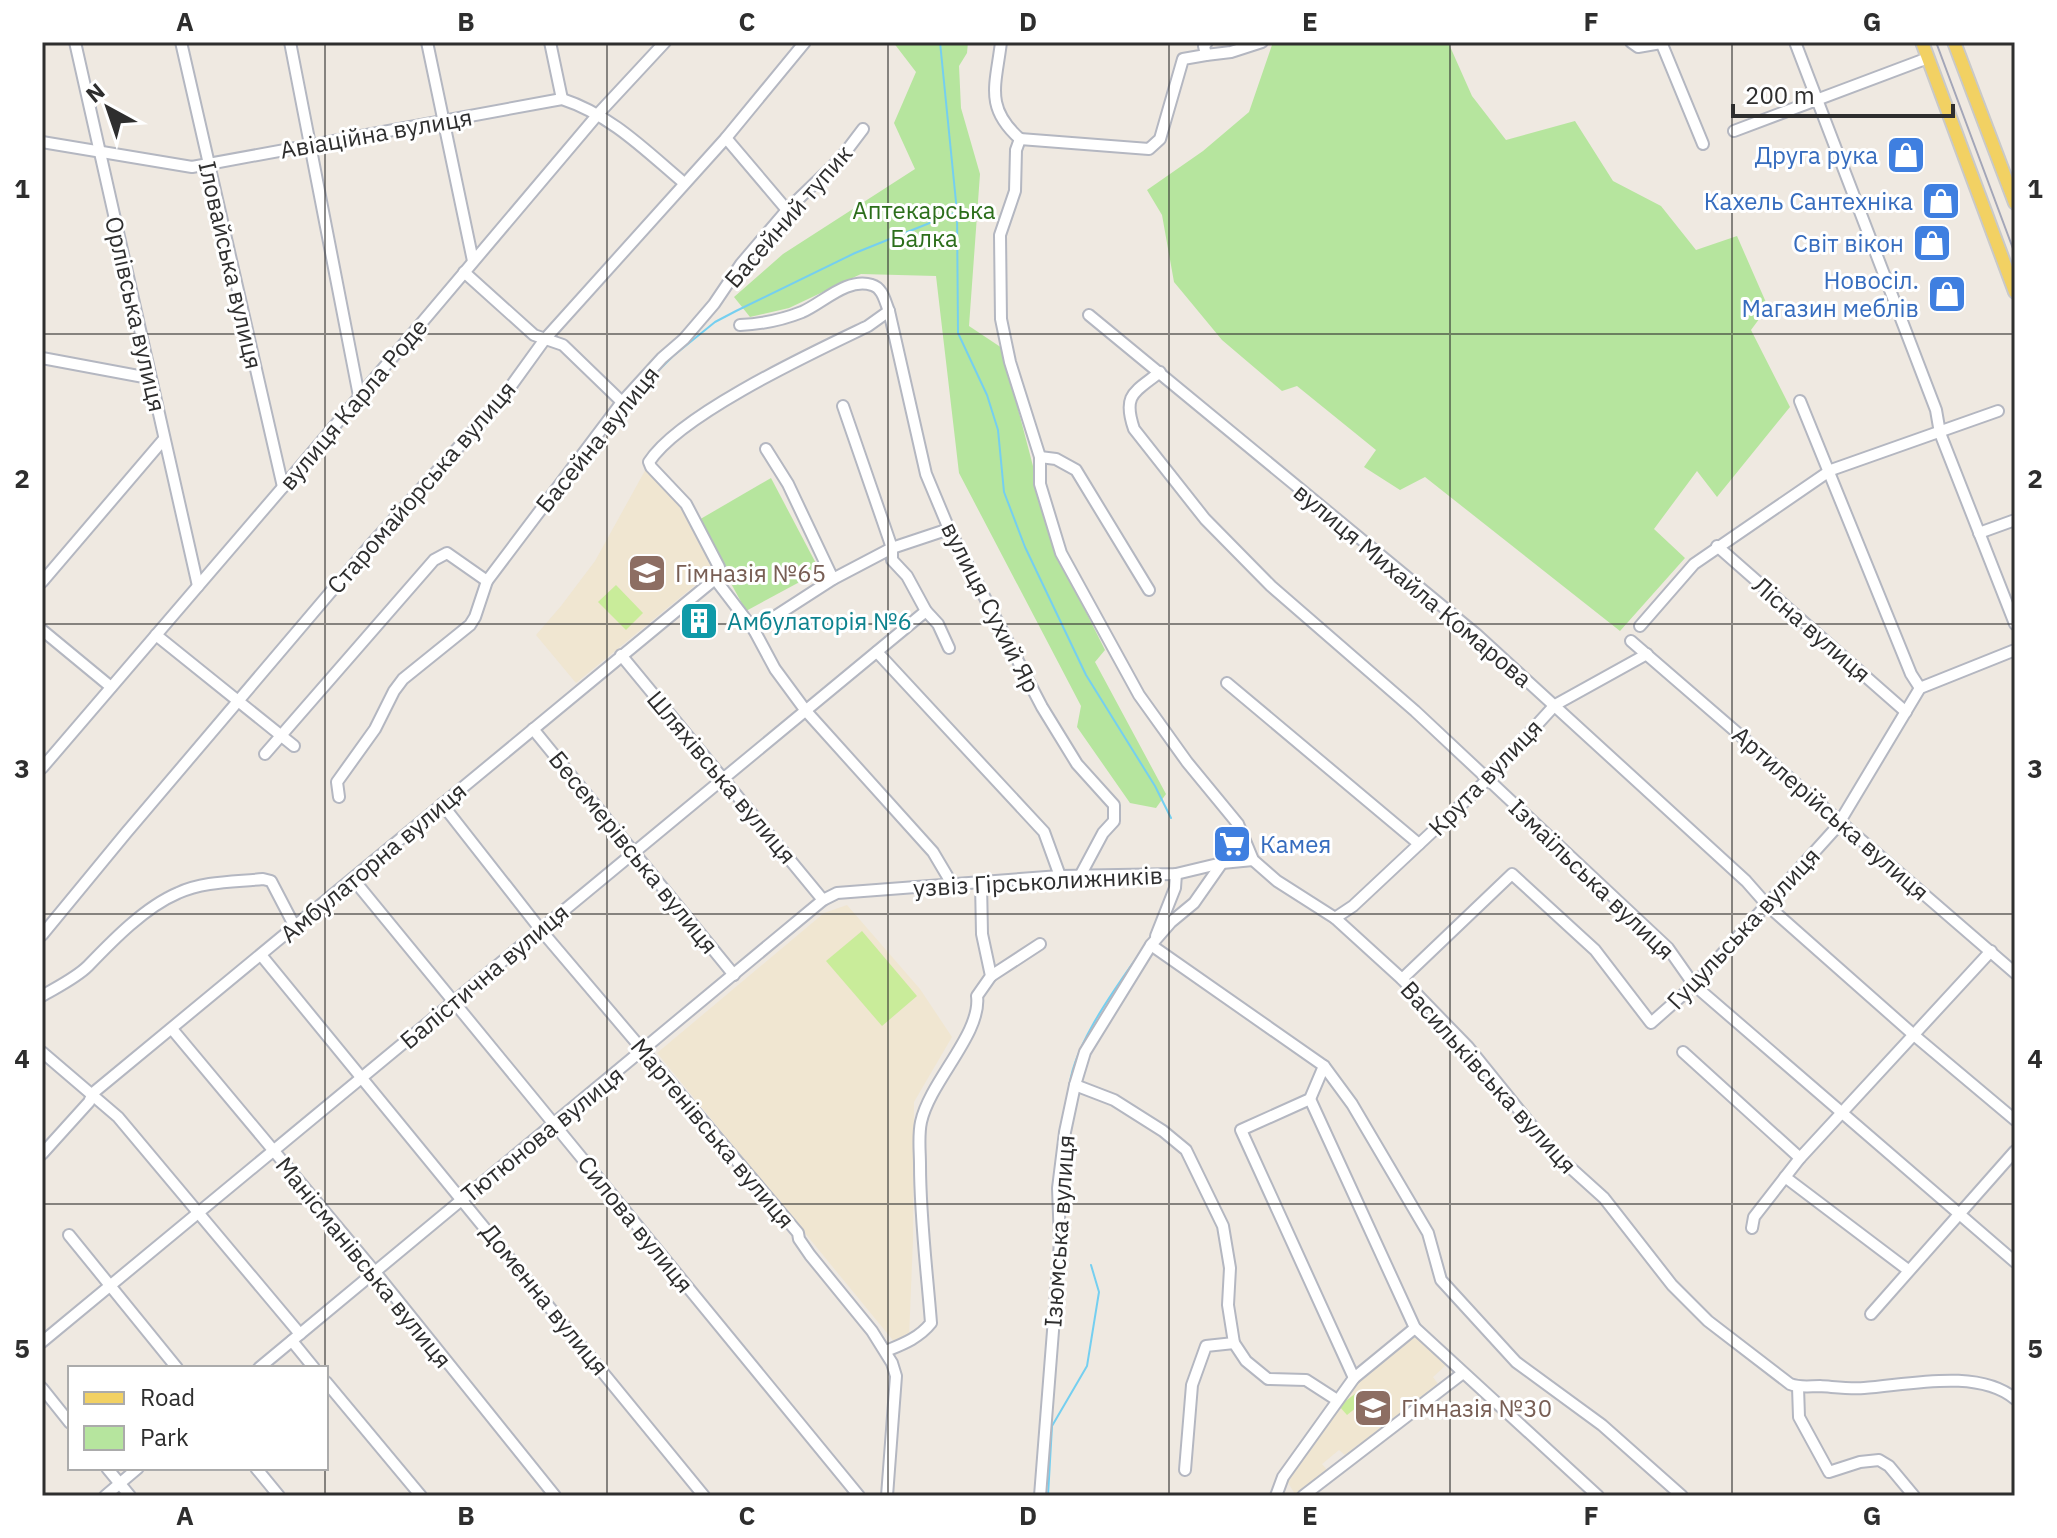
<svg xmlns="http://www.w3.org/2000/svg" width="2057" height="1538" viewBox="0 0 2057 1538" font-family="'IBM Plex Sans',sans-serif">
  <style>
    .education { fill: #f0e6d1 }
    .green { fill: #b6e59e }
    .pitch { fill: #c9ec9a }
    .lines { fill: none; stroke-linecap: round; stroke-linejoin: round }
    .stream { stroke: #75cff0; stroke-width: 2 }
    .minor-casing { stroke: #b4b7c1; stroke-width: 14 }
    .major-casing { stroke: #c9c9c9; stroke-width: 16 }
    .minor { stroke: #fff; stroke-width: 10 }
    .major { stroke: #f2d163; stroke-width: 12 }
    .tram { stroke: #a3a6b8; stroke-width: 2 }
    .grid { fill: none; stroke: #2e2e2e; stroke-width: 2; stroke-opacity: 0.55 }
    .labels { text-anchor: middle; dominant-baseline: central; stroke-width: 6; stroke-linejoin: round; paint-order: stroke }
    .street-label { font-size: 24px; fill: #2e2e2e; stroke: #fff }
    .shop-label { font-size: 24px; fill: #366cbe; stroke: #fff; text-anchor: end }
    .park-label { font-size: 24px; fill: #2c6e1b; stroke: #fff }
    .education-label { font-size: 24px; fill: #785e54; stroke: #fff; text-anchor: start }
    .culture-label { font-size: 24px; fill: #0d838f; stroke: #fff; text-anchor: start }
    .neatline { fill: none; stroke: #2e2e2e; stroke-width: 3 }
    .grid-label { font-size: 26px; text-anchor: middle; font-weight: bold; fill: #2e2e2e }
  </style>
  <rect width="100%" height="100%" fill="#efe9e1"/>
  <g class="education">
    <polygon points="647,467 684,505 716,568 576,683 536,635 561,606 595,561"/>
    <polygon points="847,905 920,989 952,1037 914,1102 913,1240 909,1338 896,1344 657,1053 824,913"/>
    <polygon points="1414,1335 1446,1365 1433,1377 1438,1384 1360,1446 1359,1444 1345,1455 1339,1450 1322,1464 1327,1470 1295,1494 1285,1478 1361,1375"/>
  </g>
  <g class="green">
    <polygon points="893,42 968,42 967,53 959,66 961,108 980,174 969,326 1002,348 1055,550 1105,650 1095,662 1166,794 1156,808 1130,803 1077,727 1081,706 959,473 936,276 861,274 789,308 750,317 734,297 783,254 915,169 894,123 916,72"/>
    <polygon points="1273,42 1448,42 1472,96 1506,140 1575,121 1613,181 1661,206 1696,250 1737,236 1768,307 1751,330 1790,407 1717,497 1697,471 1654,529 1685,558 1620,631 1425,477 1400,490 1364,467 1376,450 1297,386 1282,391 1222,340 1174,282 1162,215 1147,190 1203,151 1249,112"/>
    <polygon points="771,478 820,571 746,611 697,521"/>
  </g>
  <g class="pitch">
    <polygon points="616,585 643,613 626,630 598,602"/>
    <polygon points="862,931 917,996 882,1026 826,961"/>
    <polygon points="1360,1390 1367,1399 1347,1415 1339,1406"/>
  </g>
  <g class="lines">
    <g class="stream">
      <polyline points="940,42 957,212 958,333 987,395 998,430 1004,492 1025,547 1086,675 1155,786 1171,818"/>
      <polyline points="651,378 673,356 715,322 736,311 855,253 957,212"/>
      <path d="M1069 1091C1071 1048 1115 989 1140 953"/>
      <polyline points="1048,1496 1052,1426 1087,1366 1099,1292 1091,1265"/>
    </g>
    <g class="minor-casing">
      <g id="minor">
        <polyline points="75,42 198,586"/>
        <polyline points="181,42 283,487"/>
        <polyline points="290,42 359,396"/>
        <polyline points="427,42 473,261"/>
        <polyline points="550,42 562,99"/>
        <path d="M1001 42C996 85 984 107 1020 139"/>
        <polyline points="1631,42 1638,47 1661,43"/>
        <polyline points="1661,42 1703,144"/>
        <polyline points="1795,42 1936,410 1940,433 2015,624"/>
        <polyline points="1206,55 1231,52 1262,42"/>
        <polyline points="1734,131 1928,58"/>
        <polyline points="726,138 787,210"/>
        <path d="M1020 139 1016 150 1015 191 1000 235 1001 319 1010 362 1040 457V484L1061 553 1139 695 1187 762 1238 824 1253 860 1277 881 1335 918 1402 979 1468 1047 1553 1152 1604 1198 1672 1285 1708 1321 1790 1384C1800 1388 1810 1386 1820 1386 1835 1387 1849 1389 1864 1388 1908 1385 1978 1368 2015 1399"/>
        <polyline points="1020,139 1149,149 1160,139 1183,59 1206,55 1204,46 1207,42"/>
        <path d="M42 142 192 167 562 99C611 115 645 150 684 183"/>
        <polyline points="464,272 534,335 563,345 622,402"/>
        <polyline points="1089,315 1476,634 1746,881 1768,906 1915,1036 2015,1120"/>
        <path d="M740 325C762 324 782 320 802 312 823 303 847 277 872 285 883 288 885 302 889 311L926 474 949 529 1042 707 1077 764 1114 805V821L1103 833 1080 876"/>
        <polyline points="42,358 149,378"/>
        <path d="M1160 372C1135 392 1122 394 1134 429L1205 519 1271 586 1415 711 1668 948 1694 985 2015 1262"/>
        <polyline points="1800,401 1911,674 1920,688"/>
        <polyline points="843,406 892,548 892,560 907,576 926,611 938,624 949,648"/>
        <polyline points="766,449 788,484 833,579"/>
        <polyline points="1040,457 1056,459 1076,470 1149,590"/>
        <polyline points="1979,533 2015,520"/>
        <polyline points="1717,546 1906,712"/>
        <path d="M715 579 719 567 686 504 651 467 649 462C680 414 814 352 868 326L889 311"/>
        <polyline points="715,579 754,630 775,669 806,711 933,852 952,884"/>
        <polyline points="42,582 164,439"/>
        <polyline points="1640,626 1694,564 1831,470 1998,411"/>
        <polyline points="42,630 111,687"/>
        <polyline points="754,630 833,579 892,548 949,529"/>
        <polyline points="156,635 294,746"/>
        <polyline points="1631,641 2015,973"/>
        <polyline points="877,652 1044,832 1060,876"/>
        <polyline points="621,655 823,900"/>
        <polyline points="1227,683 1419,844"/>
        <polyline points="533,729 734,975"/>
        <polyline points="265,754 434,560 447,553 487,581 622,402 662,358 684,339 714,304 741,264 787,210 841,158 863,129"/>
        <polyline points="42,768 283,487 599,113 665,42"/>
        <polyline points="339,797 337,782 375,729 394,691 403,679 470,625 475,617 487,581"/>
        <polyline points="442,804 540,929 798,1233 799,1239 810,1255 872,1331 892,1363 896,1376 887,1496"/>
        <polyline points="353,879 859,1496"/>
        <polyline points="1335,918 1353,906 1479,788 1555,705 1647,654"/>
        <polyline points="42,935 126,833 368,548 501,400 545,339 726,138 805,42"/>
        <polyline points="1156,936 1175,888 1176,874"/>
        <polyline points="1151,945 1324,1066 1352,1104 1428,1233 1441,1280 1516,1362 1602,1425 1682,1496"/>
        <polyline points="261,955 704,1496"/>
        <polyline points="991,976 1040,944"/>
        <polyline points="1402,979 1512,874 1595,950 1651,1023 1694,985 1836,828 1920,688 2015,650"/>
        <path d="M42 996C57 987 76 978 88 966 113 940 145 907 178 893 204 881 235 882 263 879L271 881 295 927"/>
        <polyline points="172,1029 375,1272 555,1496"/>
        <polyline points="42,1052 118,1117 300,1334"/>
        <polyline points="1683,1052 1800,1158"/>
        <polyline points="1324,1066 1310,1099 1241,1130 1354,1378"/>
        <polyline points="1075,1085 1114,1100 1163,1131 1186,1150 1223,1226 1230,1268 1228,1305 1234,1343 1246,1361 1268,1379 1306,1380 1337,1400"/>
        <polyline points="1310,1099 1415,1328 1598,1496"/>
        <polyline points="42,1154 89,1102 93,1093 715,579"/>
        <polyline points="1785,1177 1908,1270"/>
        <polyline points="1752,1228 1754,1217 1800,1158 1991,951"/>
        <polyline points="69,1235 177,1368"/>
        <polyline points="1871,1314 2015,1151"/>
        <polyline points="292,1341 314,1368"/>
        <polyline points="42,1342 926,611"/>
        <path d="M886 1351C903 1344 919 1338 931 1323 927 1271 920 1218 920 1165 920 1151 918 1136 921 1122 930 1081 982 1033 977 996L991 976 982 934 981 882"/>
        <polyline points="259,1368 823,900 837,893 1060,876 1176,874 1222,863 1253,860"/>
        <polyline points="326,1382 421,1496"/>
        <polyline points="1798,1387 1799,1417 1829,1472 1860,1462 1879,1460 1889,1466 1914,1496"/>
        <polyline points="42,1388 70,1423"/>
        <polyline points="107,1468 130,1496"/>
        <polyline points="256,1468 279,1496"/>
        <polyline points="1185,1470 1192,1385 1206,1346 1234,1343"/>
        <polyline points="105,1496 138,1468"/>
        <polyline points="1040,1496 1060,1242 1058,1188 1065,1132 1075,1085 1085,1052 1151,945 1171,922 1194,903 1222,863"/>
        <polyline points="1276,1496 1283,1477 1354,1378 1415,1328"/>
        <polyline points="1303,1496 1463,1373"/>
      </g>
    </g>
    <g class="major-casing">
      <g id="major">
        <polyline points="1922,42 2015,292"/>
        <polyline points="1954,42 2015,203"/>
      </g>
    </g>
    <use href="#minor" class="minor"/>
    <use href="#major" class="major"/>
    <polyline class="tram" points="1936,42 2015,254"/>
  </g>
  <path class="grid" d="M325 42V1368M607 42V1496M888 42V1496M1169 42V1496M1450 42V1496M1732 42V1496M42 334H2015M42 624H2015M42 914H2015M42 1204H2015M325 1468V1496"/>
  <defs>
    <g id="shop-square" transform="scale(2)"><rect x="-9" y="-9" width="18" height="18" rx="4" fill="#3f7fe0" stroke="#fff"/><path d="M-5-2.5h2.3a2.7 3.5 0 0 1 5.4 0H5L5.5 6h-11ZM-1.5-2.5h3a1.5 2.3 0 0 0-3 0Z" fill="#fff"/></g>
    <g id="school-square" transform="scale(2)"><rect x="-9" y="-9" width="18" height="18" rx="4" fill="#8d6e63" stroke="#fff"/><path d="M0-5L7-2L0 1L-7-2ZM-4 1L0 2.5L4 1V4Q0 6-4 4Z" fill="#fff"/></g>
    <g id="building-square" transform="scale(2)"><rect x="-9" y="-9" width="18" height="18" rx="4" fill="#0f9aa8" stroke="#fff"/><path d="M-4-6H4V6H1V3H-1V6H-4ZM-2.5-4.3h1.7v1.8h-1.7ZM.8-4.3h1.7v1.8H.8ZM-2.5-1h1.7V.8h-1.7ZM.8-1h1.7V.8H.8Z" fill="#fff"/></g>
    <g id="supermarket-square" transform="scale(2)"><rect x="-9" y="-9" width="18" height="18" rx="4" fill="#3f7fe0" stroke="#fff"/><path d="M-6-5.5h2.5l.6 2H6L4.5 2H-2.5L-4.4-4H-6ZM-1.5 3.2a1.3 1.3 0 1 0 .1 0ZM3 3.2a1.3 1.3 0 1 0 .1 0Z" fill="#fff"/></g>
  </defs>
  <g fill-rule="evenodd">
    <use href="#shop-square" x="1906" y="155"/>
    <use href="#shop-square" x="1941" y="201"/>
    <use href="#shop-square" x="1932" y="243"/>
    <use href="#shop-square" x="1947" y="294"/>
    <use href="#school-square" x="647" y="573"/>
    <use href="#building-square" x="699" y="621"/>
    <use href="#supermarket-square" x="1232" y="844"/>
    <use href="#school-square" x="1373" y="1408"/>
  </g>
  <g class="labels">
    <g class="street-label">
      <text transform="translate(376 133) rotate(-10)">Авіаційна вулиця</text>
      <text transform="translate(788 216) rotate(-49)">Басейний тупик</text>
      <text transform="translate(231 265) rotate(77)">Іловайська вулиця</text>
      <text transform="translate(136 314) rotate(77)">Орлівська вулиця</text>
      <text transform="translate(353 404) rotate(-50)">вулиця Карла Роде</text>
      <text transform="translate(597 439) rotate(-51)">Басейна вулиця</text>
      <text transform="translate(421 487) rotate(-49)">Старомайорська вулиця</text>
      <text transform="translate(1413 585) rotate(40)">вулиця Михайла Комарова</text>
      <text transform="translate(991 607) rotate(63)">вулиця Сухий Яр</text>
      <text transform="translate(1812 629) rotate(41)">Лісна вулиця</text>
      <text transform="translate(722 777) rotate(50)">Шляхівська вулиця</text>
      <text transform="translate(1485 777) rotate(-46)">Крута вулиця</text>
      <text transform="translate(1831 813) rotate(41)">Артилерійська вулиця</text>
      <text transform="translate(634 852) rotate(51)">Бесемерівська вулиця</text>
      <text transform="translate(373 862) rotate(-40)">Амбулаторна вулиця</text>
      <text transform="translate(1592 879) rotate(44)">Ізмаїльська вулиця</text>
      <text transform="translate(1038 881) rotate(-3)">узвіз Гірськолижників</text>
      <text transform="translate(1743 928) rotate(-47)">Гуцульська вулиця</text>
      <text transform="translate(484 976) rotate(-40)">Балістична вулиця</text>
      <text transform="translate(1489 1077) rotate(48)">Васильківська вулиця</text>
      <text transform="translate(713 1133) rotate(50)">Мартенівська вулиця</text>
      <text transform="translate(542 1134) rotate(-39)">Тютюнова вулиця</text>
      <text transform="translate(636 1224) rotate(51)">Силова вулиця</text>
      <text transform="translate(1059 1231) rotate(-86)">Ізюмська вулиця</text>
      <text transform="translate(364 1262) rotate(51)">Манісманівська вулиця</text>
      <text transform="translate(545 1299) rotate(51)">Доменна вулиця</text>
    </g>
    <g class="shop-label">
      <text x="1878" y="155">Друга рука</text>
      <text x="1913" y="201">Кахель Сантехніка</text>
      <text x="1904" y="243">Світ вікон</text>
      <text x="1919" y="280">Новосіл.<tspan x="1919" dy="28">Магазин меблів</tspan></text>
      <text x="1260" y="844" text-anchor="start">Камея</text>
    </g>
    <g class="park-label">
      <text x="924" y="210">Аптекарська<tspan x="924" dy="28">Балка</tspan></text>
    </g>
    <g class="education-label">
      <text x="675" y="573">Гімназія №65</text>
      <text x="1401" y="1408">Гімназія №30</text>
    </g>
    <g class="culture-label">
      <text x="727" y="621">Амбулаторія №6</text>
    </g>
  </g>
  <rect width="2057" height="1538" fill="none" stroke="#ffffff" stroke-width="88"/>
  <rect x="68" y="1366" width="260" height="104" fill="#ffffff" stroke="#ababab" stroke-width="2"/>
  <rect x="84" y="1392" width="40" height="12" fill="#f2d163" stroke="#ababab" stroke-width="2"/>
  <text x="140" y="1406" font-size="24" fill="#2e2e2e">Road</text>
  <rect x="84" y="1426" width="40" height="24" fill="#b6e59e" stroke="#ababab" stroke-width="2"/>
  <text x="140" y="1446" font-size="24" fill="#2e2e2e">Park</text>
  <g transform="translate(108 108) rotate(320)" stroke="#ffffff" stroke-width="6" paint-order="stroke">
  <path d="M0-6L14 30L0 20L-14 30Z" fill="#2e2e2e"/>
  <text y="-12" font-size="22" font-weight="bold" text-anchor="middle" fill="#2e2e2e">N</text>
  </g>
  <path d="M1733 104v12h220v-12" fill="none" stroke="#2e2e2e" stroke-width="4"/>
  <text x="1745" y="104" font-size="24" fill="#2e2e2e" stroke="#ffffff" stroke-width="6" paint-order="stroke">200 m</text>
  <rect x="44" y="44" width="1969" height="1450" class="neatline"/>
  <g class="grid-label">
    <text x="185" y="31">A</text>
    <text x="466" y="31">B</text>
    <text x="747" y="31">C</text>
    <text x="1028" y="31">D</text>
    <text x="1310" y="31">E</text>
    <text x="1591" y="31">F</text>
    <text x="1872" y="31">G</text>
    <text x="22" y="198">1</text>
    <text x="2035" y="198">1</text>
    <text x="22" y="488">2</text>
    <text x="2035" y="488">2</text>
    <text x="22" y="778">3</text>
    <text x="2035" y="778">3</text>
    <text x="22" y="1068">4</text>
    <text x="2035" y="1068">4</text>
    <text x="22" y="1358">5</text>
    <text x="2035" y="1358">5</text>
    <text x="185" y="1525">A</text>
    <text x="466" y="1525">B</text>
    <text x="747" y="1525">C</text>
    <text x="1028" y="1525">D</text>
    <text x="1310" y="1525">E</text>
    <text x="1591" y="1525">F</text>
    <text x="1872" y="1525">G</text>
  </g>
</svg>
